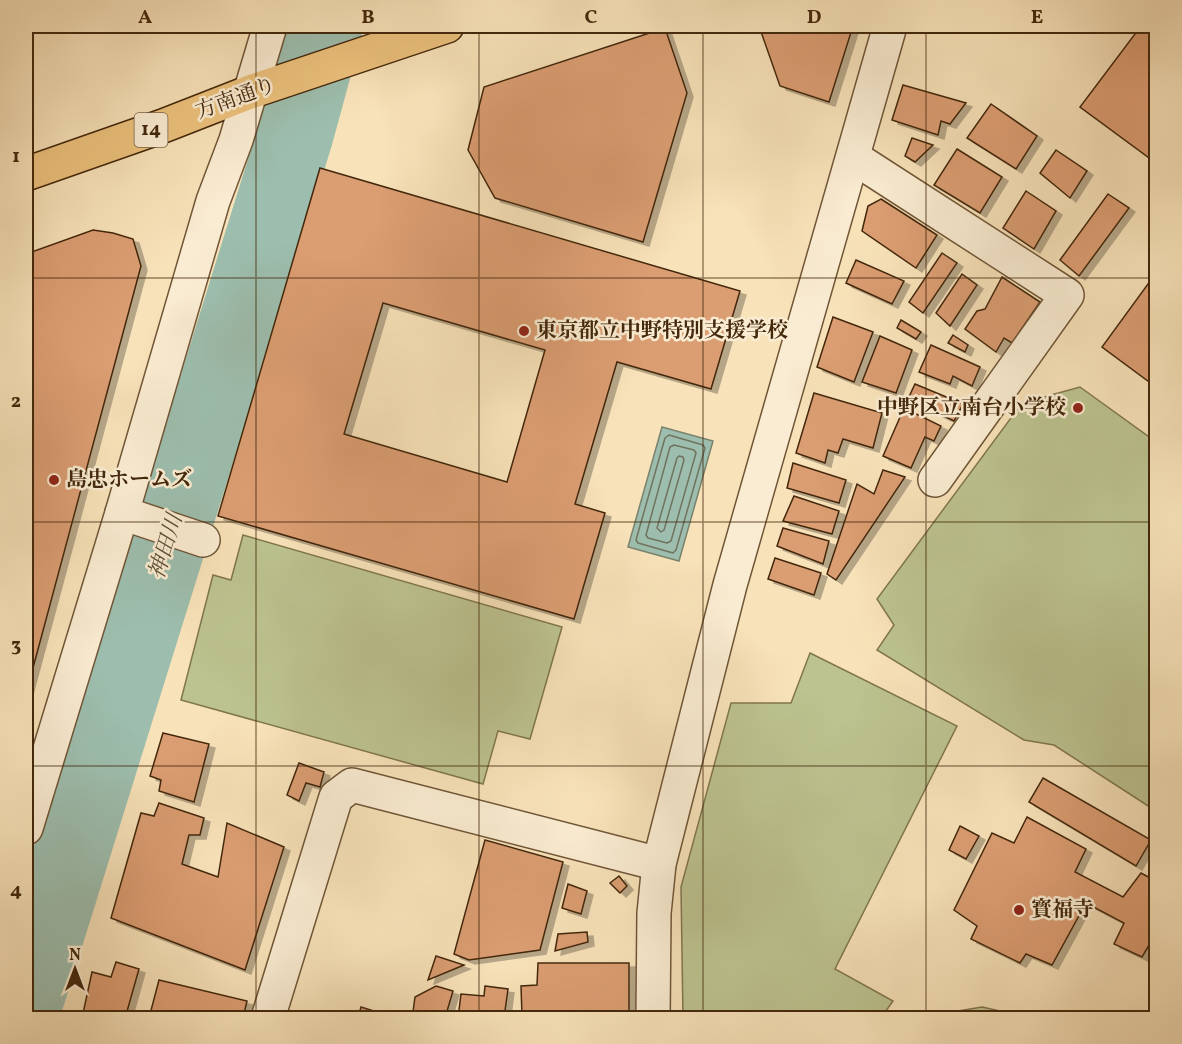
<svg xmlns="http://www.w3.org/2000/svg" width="1182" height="1044" viewBox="0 0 1182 1044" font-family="Vollkorn,'Noto Serif JP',serif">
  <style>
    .green { fill: #bcc390; stroke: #80764e; stroke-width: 1.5 }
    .water { fill: #9dbeae; stroke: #79826d; stroke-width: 1.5 }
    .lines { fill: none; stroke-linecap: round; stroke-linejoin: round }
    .shore { stroke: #70735d; stroke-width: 1.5 }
    .river { stroke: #9dbeae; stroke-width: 76 }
    .building { fill: #db9d72; stroke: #43280c; stroke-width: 1.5; fill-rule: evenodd; filter: url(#shadow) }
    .street-casing { stroke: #705637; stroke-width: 36 }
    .primary-casing { stroke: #43280c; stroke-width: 36 }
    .street { stroke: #faecd2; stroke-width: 33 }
    .primary { stroke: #ecc17c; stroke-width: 33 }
    .grid { fill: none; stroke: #43280c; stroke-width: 1.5; stroke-opacity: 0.55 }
    .poi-dot { fill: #8f2418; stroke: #faecd2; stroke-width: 2 }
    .labels { text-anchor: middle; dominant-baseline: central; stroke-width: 5; stroke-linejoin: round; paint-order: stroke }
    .shield { fill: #faecd2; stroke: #7a6347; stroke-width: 1.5 }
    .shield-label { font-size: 20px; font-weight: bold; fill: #43280c }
    .street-label { font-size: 21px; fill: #43280c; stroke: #faecd2 }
    .poi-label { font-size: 21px; font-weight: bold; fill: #43280c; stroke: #faecd2; text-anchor: start }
    .water-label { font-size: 22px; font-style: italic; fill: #5a4e34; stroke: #faecd2 }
    .neatline { fill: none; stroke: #43280c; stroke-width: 2 }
    .grid-label { font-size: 20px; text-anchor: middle; font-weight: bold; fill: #43280c }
  </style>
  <defs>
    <filter id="shadow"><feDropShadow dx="6" dy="4" stdDeviation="0" flood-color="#0004"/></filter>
  </defs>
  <rect width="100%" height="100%" fill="#f8e2b9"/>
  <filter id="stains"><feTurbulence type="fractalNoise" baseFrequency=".00333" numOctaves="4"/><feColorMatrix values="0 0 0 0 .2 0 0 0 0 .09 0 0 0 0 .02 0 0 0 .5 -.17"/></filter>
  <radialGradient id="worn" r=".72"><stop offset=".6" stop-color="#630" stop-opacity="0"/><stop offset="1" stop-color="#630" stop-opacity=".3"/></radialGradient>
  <g class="green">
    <polygon points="1080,387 1156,442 1156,811 1054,745 1024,740 877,650 894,625 877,599 1022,403"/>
    <polygon points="243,535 562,627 530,739 498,731 483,784 181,700 213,575 231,580"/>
    <polygon points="810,653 957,726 835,969 893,1001 881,1018 683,1018 681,887 731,703 791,703"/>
    <polygon points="982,1007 1032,1018 916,1018"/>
  </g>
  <polygon class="water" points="662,427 713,441 679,561 628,547"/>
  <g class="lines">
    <g class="shore">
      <polygon points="669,435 703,445 705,448 676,550 673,553 638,543 636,540 665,438"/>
      <polygon points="674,445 694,450 696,453 671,541 667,543 648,538 646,535 670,447"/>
      <polygon points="679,456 683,457 684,460 664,530 661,532 657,528 677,458"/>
    </g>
    <polyline class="river" points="26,999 295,136 325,26"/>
  </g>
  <g class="building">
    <polygon points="759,26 853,26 829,102 780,86"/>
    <polygon points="1141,26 1156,26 1156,163 1080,107"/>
    <polygon points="665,28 687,93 643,242 495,198 468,150 484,87"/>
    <polygon points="903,85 966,103 950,124 941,121 938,135 892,120"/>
    <polygon points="991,104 1037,136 1016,169 967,138"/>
    <polygon points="912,138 933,145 915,162 905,156"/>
    <polygon points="957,149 1002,177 980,213 934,185"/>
    <polygon points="1056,150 1087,171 1070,198 1040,173"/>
    <path d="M320 168 740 291 711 389 617 362 575 504 605 513 574 619 218 516ZM383 303 545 350 507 482 344 434Z"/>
    <polygon points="1026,191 1056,211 1034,249 1003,228"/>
    <polygon points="1108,194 1129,208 1079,276 1060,260"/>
    <polygon points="881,199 937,235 916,268 862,231 868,206"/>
    <polygon points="93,230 113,233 133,239 141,266 26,694 26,254"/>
    <polygon points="942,253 957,263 923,313 909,302"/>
    <polygon points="856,260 904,281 892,304 846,283"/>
    <polygon points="1156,273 1156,387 1102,347"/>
    <polygon points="962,274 977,285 950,326 936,313"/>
    <polygon points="1002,277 1040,302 1012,343 1004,338 996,352 965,329 977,311 985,309"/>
    <polygon points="833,317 873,332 854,382 817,367"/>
    <polygon points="901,320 921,332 916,339 897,328"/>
    <polygon points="953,335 968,345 965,352 948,343"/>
    <polygon points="880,336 912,350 896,393 862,382"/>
    <polygon points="931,345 980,367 972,386 953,376 950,384 919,372"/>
    <polygon points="915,384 963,404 954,421 908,399"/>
    <polygon points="814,393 882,413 873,448 843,439 838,453 828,450 825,463 796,453"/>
    <polygon points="904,408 941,426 934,441 925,437 911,468 883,456"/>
    <polygon points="793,463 846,480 839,503 787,488"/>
    <polygon points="883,470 905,477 836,580 827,574 857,484 874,494"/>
    <polygon points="794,496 839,511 832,534 783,521"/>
    <polygon points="783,528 829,541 823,564 777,546"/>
    <polygon points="775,558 821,573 814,595 768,579"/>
    <polygon points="163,733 209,744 194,802 159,791 161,780 150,776"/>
    <polygon points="299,763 324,772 320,787 306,783 299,801 287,795"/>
    <polygon points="1043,778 1151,840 1136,866 1029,802"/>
    <polygon points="159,803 204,818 200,835 189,835 182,864 218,877 227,823 284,847 245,970 111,918 141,813 154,816"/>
    <polygon points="1027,817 1086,849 1075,872 1123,897 1141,873 1156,881 1156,942 1152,940 1142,957 1114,944 1124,923 1086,903 1052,965 1026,954 1020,963 971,939 977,926 954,910 992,833 1014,843"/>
    <polygon points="960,826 979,836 966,859 949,850"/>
    <polygon points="485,840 563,862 540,950 469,960 454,954"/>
    <polygon points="619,876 627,886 620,893 610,883"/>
    <polygon points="568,884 587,891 581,914 562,908"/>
    <polygon points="587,932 588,942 555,951 558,934"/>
    <polygon points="436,956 464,965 428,980"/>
    <polygon points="116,962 139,969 126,1015 139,1018 82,1018 92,972 111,977"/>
    <polygon points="538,963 629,963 629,1017 515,1018 522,1016 521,986 537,985"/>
    <polygon points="159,980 247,1001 243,1018 149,1018"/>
    <polygon points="436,986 453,991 445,1018 413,1012 415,997"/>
    <polygon points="485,986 508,989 504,1018 458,1018 461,994 484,996"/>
    <polygon points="361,1007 396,1018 358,1018"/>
  </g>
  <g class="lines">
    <g class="street-casing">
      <g id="street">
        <polyline points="853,157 1067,295 935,480"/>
        <polyline points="122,513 203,540"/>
        <polyline points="26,828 122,513 213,201 236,140 270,26"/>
        <polyline points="268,1018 336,797 352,785 659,864"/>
        <polyline points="653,1018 654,913 659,864 730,585 890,26"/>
      </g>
    </g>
    <g class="primary-casing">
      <polyline id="primary" points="26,174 163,126 250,92 447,26"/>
    </g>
    <use href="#street" class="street"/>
    <use href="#primary" class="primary"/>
  </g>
  <path class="grid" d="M256 26V1018M479 26V1018M703 26V1018M926 26V1018M26 278H1156M26 522H1156M26 766H1156"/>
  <g class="poi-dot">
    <circle cx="524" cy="331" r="6"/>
    <circle cx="1078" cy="408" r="6"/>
    <circle cx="54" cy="480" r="6"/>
    <circle cx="1019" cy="910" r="6"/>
  </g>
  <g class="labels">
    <rect class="shield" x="134.5" y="113" width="33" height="34" rx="4.5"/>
    <g class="shield-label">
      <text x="151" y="130">14</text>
    </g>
    <g class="street-label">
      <text transform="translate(236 99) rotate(-20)">方南通り</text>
    </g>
    <g class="poi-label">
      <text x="536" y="331">東京都立中野特別支援学校</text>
      <text x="1066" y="408" text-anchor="end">中野区立南台小学校</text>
      <text x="66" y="480">島忠ホームズ</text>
      <text x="1031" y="910">寳福寺</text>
    </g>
    <g class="water-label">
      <text transform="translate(167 547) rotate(-73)">神田川</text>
    </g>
  </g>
  <rect width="1182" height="1044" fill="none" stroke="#f8e2b9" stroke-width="66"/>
  <g transform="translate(75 969)" stroke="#faecd2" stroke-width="4.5" paint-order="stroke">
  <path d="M0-4.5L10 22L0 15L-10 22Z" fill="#43280c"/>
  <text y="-9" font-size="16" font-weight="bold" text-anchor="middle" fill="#43280c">N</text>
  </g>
  <rect x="33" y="33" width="1116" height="978" class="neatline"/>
  <g class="grid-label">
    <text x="145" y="23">A</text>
    <text x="368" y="23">B</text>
    <text x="591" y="23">C</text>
    <text x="814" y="23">D</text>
    <text x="1037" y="23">E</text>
    <text x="16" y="162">1</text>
    <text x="16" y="407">2</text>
    <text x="16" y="651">3</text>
    <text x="16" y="896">4</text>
  </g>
  <rect width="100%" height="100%" filter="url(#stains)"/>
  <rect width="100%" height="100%" fill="url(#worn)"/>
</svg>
